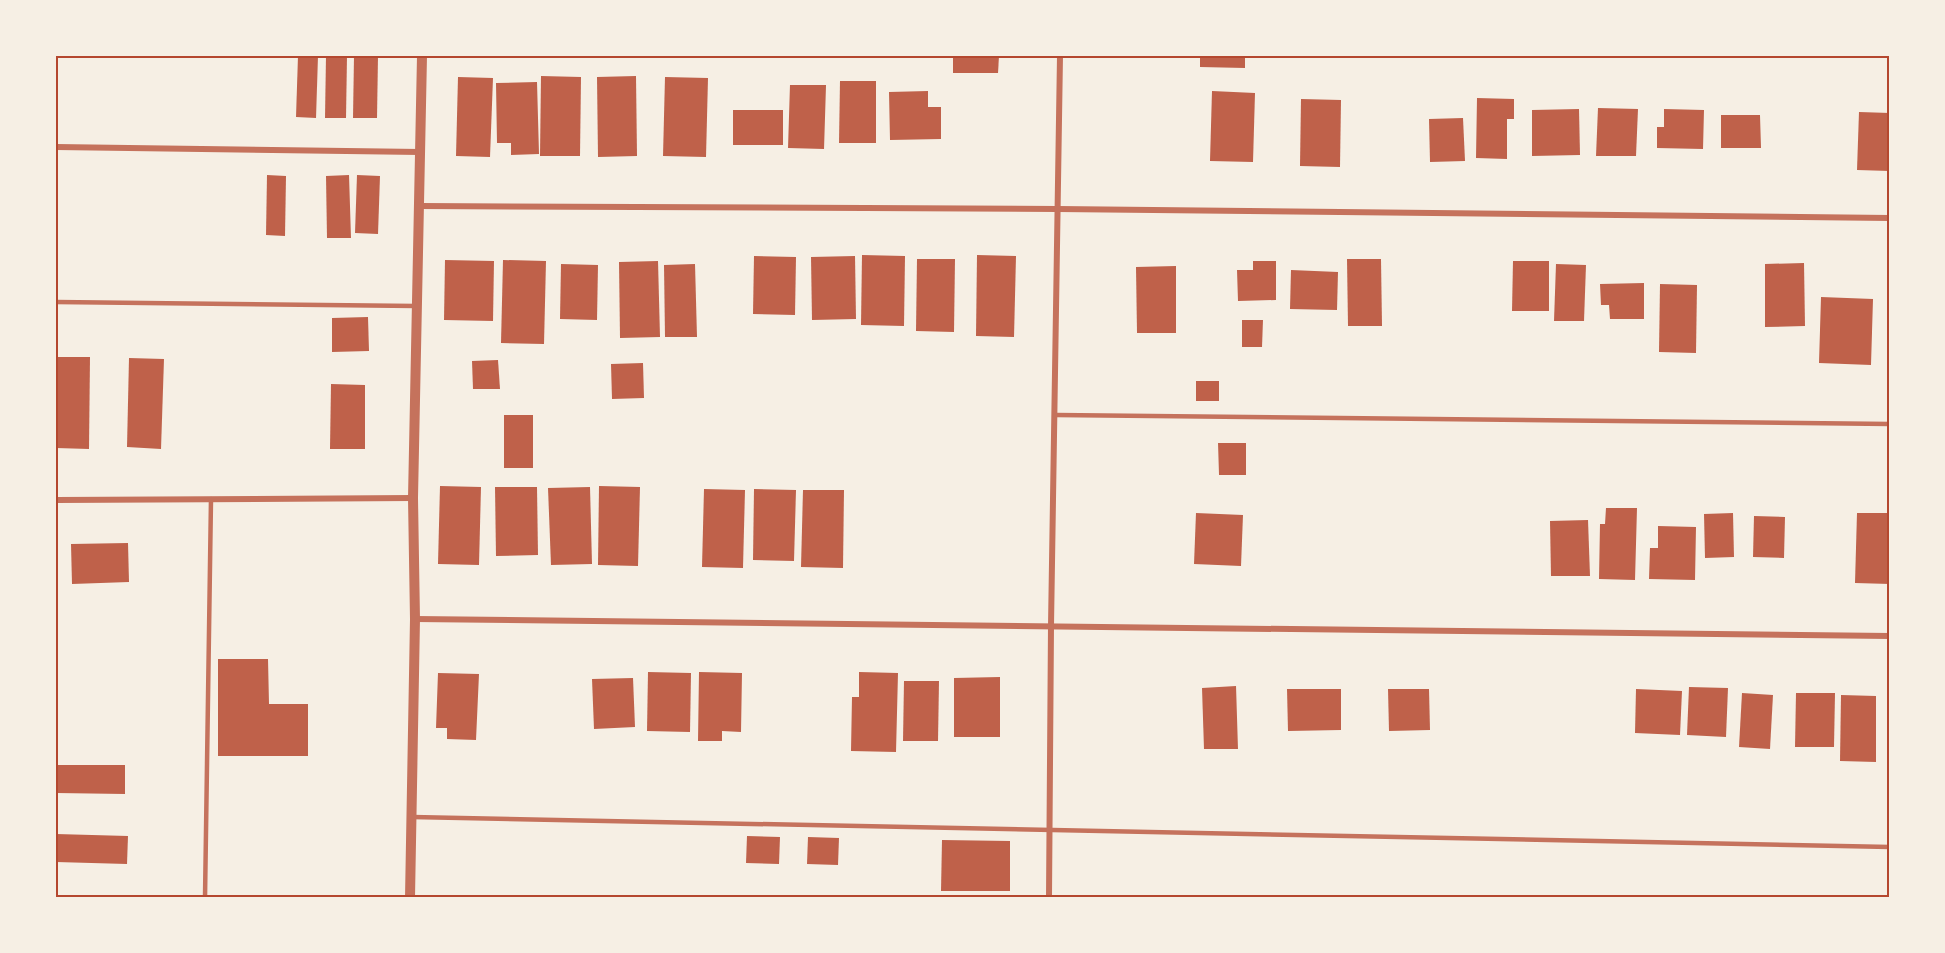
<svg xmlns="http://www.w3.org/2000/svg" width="1945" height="953" viewBox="0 0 1945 953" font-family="'Titillium Web',sans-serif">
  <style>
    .building { fill: #bf614a }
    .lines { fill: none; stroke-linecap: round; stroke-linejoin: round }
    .service { stroke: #c5725c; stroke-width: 4.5 }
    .minor { stroke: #c5725c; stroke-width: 6 }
    .tertiary { stroke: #c5725c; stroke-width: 10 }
    .neatline { fill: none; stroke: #b5482f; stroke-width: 2 }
  </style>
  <rect width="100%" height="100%" fill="#f6efe4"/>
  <g class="building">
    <polygon points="298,56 318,56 316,118 296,117"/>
    <polygon points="326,56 347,56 346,118 325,118"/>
    <polygon points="354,56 378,56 377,118 353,118"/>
    <polygon points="953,56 999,56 998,73 953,73"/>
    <polygon points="1200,56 1245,56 1245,68 1200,67"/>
    <polygon points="541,76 581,77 580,156 540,156"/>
    <polygon points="636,76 637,156 598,157 597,77"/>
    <polygon points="458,77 493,78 490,157 456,156"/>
    <polygon points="665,77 708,78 706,157 663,156"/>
    <polygon points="840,81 876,81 876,143 839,143"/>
    <polygon points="537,82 539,154 511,155 511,143 497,143 496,83"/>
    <polygon points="790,85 826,85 824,149 788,148"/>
    <polygon points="928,91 928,107 941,107 941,139 890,140 889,92"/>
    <polygon points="1212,91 1255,93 1253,162 1210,161"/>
    <polygon points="1477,98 1514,99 1514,119 1507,119 1507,159 1476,158"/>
    <polygon points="1301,99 1341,100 1340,167 1300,166"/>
    <polygon points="1598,108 1638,109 1636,156 1596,156"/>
    <polygon points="1579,109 1580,155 1532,156 1532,110"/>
    <polygon points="1664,109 1704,110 1703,149 1657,148 1657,127 1664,127"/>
    <rect x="733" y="110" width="50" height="35"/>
    <polygon points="1859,112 1890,113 1890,171 1857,170"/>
    <polygon points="1721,115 1760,115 1761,148 1721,148"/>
    <polygon points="1463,118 1465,161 1430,162 1429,119"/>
    <polygon points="267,175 286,176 285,236 266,235"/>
    <polygon points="349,175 351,238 327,238 326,176"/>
    <polygon points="357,175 380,176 378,234 355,233"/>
    <polygon points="862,255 905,256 904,326 861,325"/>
    <polygon points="977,255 1016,256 1014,337 976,336"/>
    <polygon points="754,256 796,257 795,315 753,314"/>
    <polygon points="855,256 856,319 812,320 811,257"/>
    <polygon points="917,259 955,259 954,332 916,331"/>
    <polygon points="1347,259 1381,259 1382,326 1348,326"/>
    <polygon points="445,260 494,261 493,321 444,320"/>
    <polygon points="503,260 546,261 544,344 501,343"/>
    <polygon points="658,261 660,337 620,338 619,262"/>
    <polygon points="1253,261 1276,261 1276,300 1238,301 1237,270 1253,270"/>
    <polygon points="1513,261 1549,261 1549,311 1512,311"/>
    <polygon points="1804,263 1805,326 1765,327 1765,264"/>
    <polygon points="561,264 598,265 597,320 560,319"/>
    <polygon points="695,264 697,337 665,337 664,265"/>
    <polygon points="1556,264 1586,265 1584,321 1554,321"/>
    <polygon points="1176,266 1176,333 1137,333 1136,267"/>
    <polygon points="1291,270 1338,272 1337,310 1290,309"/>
    <polygon points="1644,283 1644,319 1610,319 1609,305 1601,305 1600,284"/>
    <polygon points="1660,284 1697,285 1696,353 1659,352"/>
    <polygon points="1821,297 1873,299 1871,365 1819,363"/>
    <polygon points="368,317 369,351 332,352 332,318"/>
    <polygon points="1242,320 1263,320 1262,347 1242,347"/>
    <polygon points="57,357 90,357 89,449 56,448"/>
    <polygon points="129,358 164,359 161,449 127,447"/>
    <polygon points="498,360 500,389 473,389 472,361"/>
    <polygon points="643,363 644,398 612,399 611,364"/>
    <rect x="1196" y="381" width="23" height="20"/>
    <polygon points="331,384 365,385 365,449 330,449"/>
    <rect x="504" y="415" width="29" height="53"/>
    <polygon points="1218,443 1246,443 1246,475 1219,475"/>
    <polygon points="440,486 481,487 479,565 438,564"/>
    <polygon points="599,486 640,487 638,566 598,565"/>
    <polygon points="495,487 537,487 538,555 496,556"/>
    <polygon points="590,487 592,564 551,565 548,488"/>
    <polygon points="704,489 745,490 743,568 702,567"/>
    <polygon points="754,489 796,490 794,561 753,560"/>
    <polygon points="803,490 844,490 843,568 801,567"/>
    <polygon points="1606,508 1637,508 1635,580 1599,579 1600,524 1605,524"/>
    <polygon points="1196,513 1243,515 1241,566 1194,564"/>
    <polygon points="1733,513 1734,557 1705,558 1704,514"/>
    <polygon points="1857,513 1890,513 1890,584 1855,583"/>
    <polygon points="1754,516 1785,517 1784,558 1753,557"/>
    <polygon points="1588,520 1590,576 1551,576 1550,521"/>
    <polygon points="1658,526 1696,527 1695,580 1649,579 1650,548 1658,548"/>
    <polygon points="128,543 129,582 72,584 71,544"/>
    <polygon points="218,659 268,659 269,704 308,704 308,756 218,756"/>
    <polygon points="648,672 691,673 690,732 647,731"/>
    <polygon points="699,672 742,673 741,732 722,731 722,741 698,741"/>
    <polygon points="859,672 898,673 896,752 851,751 852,697 859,697"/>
    <polygon points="438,673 479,674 476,740 447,739 447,728 436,728"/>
    <polygon points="1000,677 1000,737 954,737 954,678"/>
    <polygon points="633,678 635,727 594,729 592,679"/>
    <polygon points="904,681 939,681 938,741 903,741"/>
    <polygon points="1236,686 1238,749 1204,749 1202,688"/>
    <polygon points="1689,687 1728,688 1726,737 1687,735"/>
    <polygon points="1287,689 1341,689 1341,730 1288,731"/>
    <polygon points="1388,689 1429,689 1430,730 1389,731"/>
    <polygon points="1636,689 1682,691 1680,735 1635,733"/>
    <polygon points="1742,693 1773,695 1770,749 1739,747"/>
    <polygon points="1796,693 1835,693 1834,747 1795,747"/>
    <polygon points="1841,695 1876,696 1876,762 1840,761"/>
    <polygon points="56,765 125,765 125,794 56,793"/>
    <polygon points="56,834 128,836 127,864 56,862"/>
    <polygon points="747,836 780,837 779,864 746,863"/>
    <polygon points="808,837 839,838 838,865 807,864"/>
    <polygon points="942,840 1010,841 1010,891 941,891"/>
  </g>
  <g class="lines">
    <g class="service">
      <polyline points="56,302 416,306"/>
      <polyline points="1056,415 1890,424"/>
      <polyline points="412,817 1890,847"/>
      <polyline points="205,898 211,499"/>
    </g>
    <g class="minor">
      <polyline points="56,147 420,152"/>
      <polyline points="420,206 1058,209 1890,218"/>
      <polyline points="56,500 413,498"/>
      <polyline points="415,619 1890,636"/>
      <polyline points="1049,898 1051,626 1060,56"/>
    </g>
    <polyline class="tertiary" points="410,898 415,619 413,498 422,56"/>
  </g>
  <rect width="1945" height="953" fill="none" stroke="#f6efe4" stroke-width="114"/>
  <rect x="57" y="57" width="1831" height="839" class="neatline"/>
</svg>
